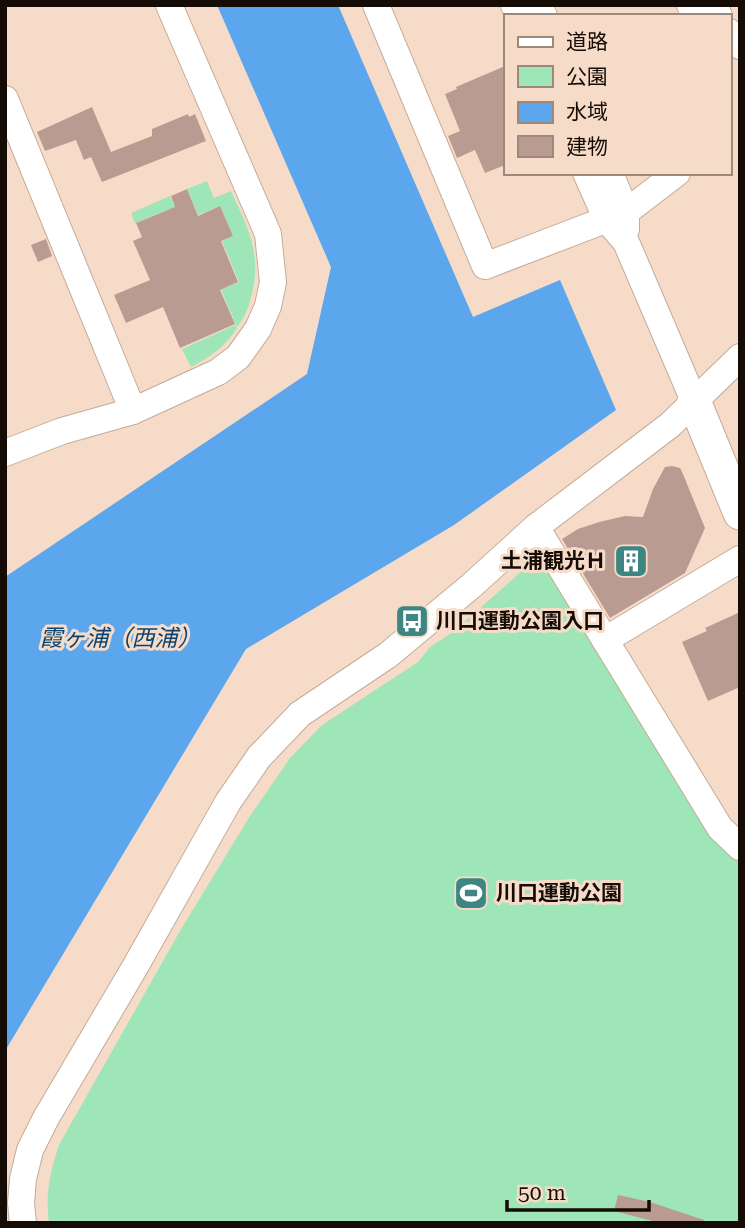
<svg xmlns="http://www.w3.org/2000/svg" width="745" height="1228" viewBox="0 0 745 1228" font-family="'Roboto Serif','Noto Sans JP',serif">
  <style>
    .green { fill: #9ee6b7 }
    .water { fill: #5ba6ec }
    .building { fill: #ba9b91 }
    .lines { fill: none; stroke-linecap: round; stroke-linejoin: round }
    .minor-casing { stroke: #c4ab97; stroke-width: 28 }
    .major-casing { stroke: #c4ab97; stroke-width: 35 }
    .minor { stroke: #fff; stroke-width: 26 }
    .major { stroke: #fff; stroke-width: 33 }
    .labels { text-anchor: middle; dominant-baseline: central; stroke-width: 6; stroke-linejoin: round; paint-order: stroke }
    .poi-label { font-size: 21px; font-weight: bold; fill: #150c06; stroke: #f6dcc8; text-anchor: start }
    .water-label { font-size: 23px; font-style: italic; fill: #0c4471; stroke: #f6dcc8 }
  </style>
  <rect width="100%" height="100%" fill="#f6dcc8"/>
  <g class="green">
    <path d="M207 181 214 198 231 191C248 228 263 255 251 297 248 309 245 317 237 327L221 290 239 282 222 241 233 236 220 206 198 215 187 189Z"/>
    <polygon points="170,196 180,218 169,209 135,223 131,213"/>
    <path d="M235 325 237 328C225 347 210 357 191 367L182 349Z"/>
    <path d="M542 553 740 856V1223H49C45 1194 50 1170 60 1143L180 931 250 816 290 758 322 725 418 662 430 647 453 632Z"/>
  </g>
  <polygon class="water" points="217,5 338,5 473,317 560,280 616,410 454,525 246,649 5,1051 5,577 307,374 331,267"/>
  <g class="building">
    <polygon points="505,66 505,165 485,173 475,150 457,158 448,136 460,131 445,94 457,89 456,87"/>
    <polygon points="92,107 111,152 152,136 152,129 188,114 189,117 195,114 206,141 102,182 91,157 84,160 76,140 45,151 37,132"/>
    <polygon points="187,189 198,216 220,206 233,236 221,241 238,282 220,290 235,324 180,348 163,307 126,323 114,295 150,280 133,241 142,237 136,223 175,207 171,196"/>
    <polygon points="46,239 52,256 38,262 31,245"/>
    <polygon points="672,466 680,468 683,474 705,528 685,573 610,618 562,539 578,529 599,522 625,516 643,517 653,489 665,467"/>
    <polygon points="740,612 740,687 708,701 682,642 707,631 705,628"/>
    <polygon points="618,1195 650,1202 704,1220 703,1223 660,1223 614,1211"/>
  </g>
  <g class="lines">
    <g class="minor-casing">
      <g id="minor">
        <polyline points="376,5 485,266 626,212 677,173"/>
        <polyline points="514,5 519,16"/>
        <polyline points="539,5 544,16"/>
        <polyline points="690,5 695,16"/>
        <polyline points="714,5 719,16"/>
        <polyline points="729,32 740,46"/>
        <polyline points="5,99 133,411"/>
        <polyline points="586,173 607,220 626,242 694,401"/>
        <polyline points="610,173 626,212 626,229"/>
        <polyline points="5,453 62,431 133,411 218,372 238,357 258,329 268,306 273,282 268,234 169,5"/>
        <polyline points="536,527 720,828 740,847"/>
        <polyline points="605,640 740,559"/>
        <polyline points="23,1223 21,1203 23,1179 30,1150 46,1118 135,967 228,802 259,757 300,714 388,655 471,586 536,527 670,425 740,357"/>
      </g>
    </g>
    <g class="major-casing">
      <polyline id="major" points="694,401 740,513"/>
    </g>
    <use href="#minor" class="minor"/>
    <use href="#major" class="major"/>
  </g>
  <defs>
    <g id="building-square" transform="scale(1.75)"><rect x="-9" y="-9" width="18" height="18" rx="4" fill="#3e8683" stroke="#f6dcc8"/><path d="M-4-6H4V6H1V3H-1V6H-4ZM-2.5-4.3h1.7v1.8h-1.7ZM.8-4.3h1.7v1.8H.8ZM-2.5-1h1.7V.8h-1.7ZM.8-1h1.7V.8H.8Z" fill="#fff"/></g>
    <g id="bus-square" transform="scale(1.75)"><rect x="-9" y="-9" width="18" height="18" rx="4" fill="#3e8683" stroke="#f6dcc8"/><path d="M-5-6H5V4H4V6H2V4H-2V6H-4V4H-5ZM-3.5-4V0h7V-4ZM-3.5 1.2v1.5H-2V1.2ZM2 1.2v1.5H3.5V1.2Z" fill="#fff"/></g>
    <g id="stadium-square" transform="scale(1.75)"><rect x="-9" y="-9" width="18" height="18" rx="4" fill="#3e8683" stroke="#f6dcc8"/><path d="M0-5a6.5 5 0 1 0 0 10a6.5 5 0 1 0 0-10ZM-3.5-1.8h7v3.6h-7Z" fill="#fff"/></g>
  </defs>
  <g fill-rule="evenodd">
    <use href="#building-square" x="631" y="561"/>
    <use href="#bus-square" x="412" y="621"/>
    <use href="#stadium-square" x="471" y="893"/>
  </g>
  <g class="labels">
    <g class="poi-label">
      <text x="606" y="561" text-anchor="end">土浦観光Ｈ</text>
      <text x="436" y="621">川口運動公園入口</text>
      <text x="496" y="893">川口運動公園</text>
    </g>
    <g class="water-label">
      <text x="120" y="638">霞ヶ浦（西浦）</text>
    </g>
  </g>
  <rect width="745" height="1228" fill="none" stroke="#150c06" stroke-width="14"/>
  <rect x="504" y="14" width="228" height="161" fill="#f6dcc8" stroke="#9c897a" stroke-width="2"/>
  <rect x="518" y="37" width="35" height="10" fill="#ffffff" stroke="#9c897a" stroke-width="2"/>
  <text x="566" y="49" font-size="21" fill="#150c06">道路</text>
  <rect x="518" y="66" width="35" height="21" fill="#9ee6b7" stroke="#9c897a" stroke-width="2"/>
  <text x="566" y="84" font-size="21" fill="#150c06">公園</text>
  <rect x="518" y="102" width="35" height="21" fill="#5ba6ec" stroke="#9c897a" stroke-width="2"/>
  <text x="566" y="119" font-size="21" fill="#150c06">水域</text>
  <rect x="518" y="136" width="35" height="21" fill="#ba9b91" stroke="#9c897a" stroke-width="2"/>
  <text x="566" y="154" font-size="21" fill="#150c06">建物</text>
  <path d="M507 1200v10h142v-10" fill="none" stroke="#150c06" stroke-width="3.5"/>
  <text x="518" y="1200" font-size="21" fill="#150c06" stroke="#f6dcc8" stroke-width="5" paint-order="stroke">50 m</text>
</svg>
